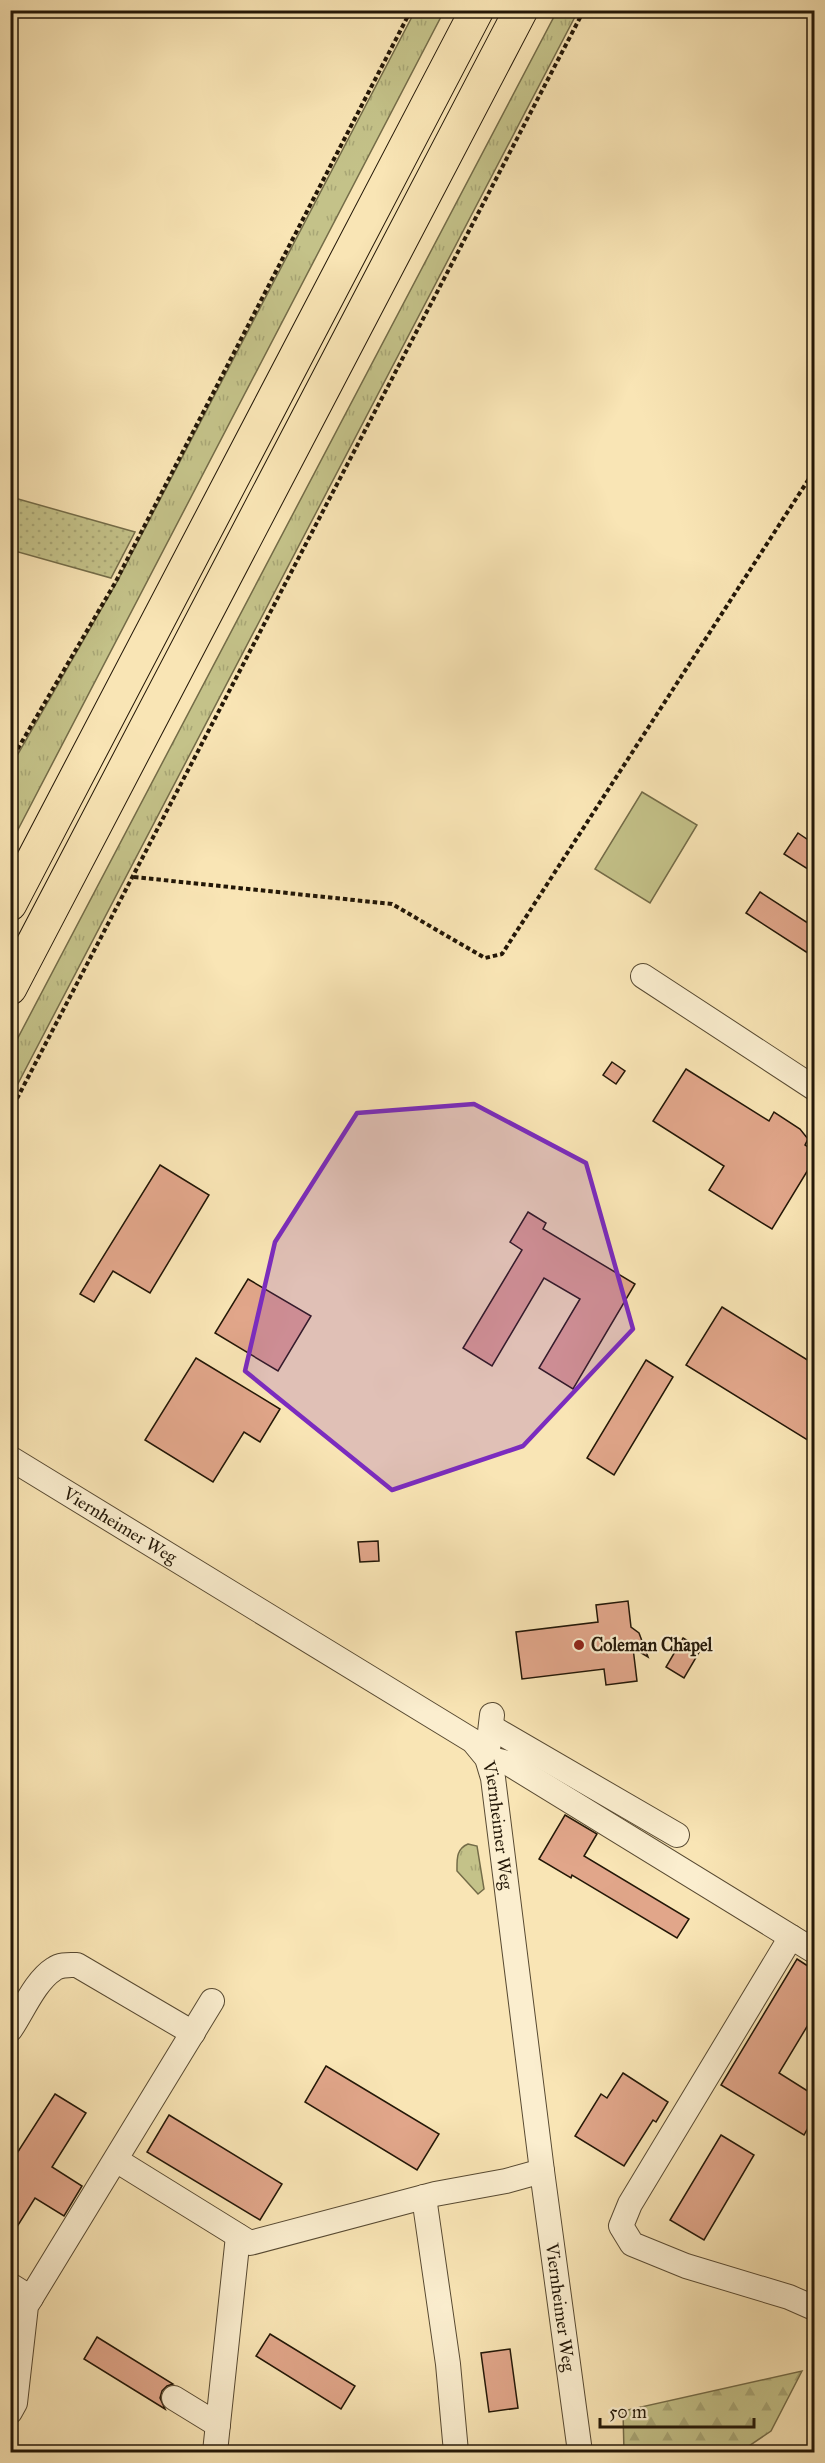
<svg xmlns="http://www.w3.org/2000/svg" width="825" height="2463" viewBox="0 0 825 2463" font-family="'IM FELL Great Primer',serif">
  <style>
    .grass { fill: url(#grass-tufts); stroke: #746c48; stroke-width: 1.5 }
    .forest { fill: url(#forest-firs); stroke: #746c48; stroke-width: 1.5 }
    .garden { fill: url(#garden-dots); stroke: #746c48; stroke-width: 1.5 }
    .pitch { fill: #c4c289; stroke: #746c48; stroke-width: 1.5 }
    .building { fill: #e1a68a; stroke: #231707; stroke-width: 1.5 }
    .lines { fill: none; stroke-linecap: round; stroke-linejoin: round }
    .minor-casing { stroke: #584a32; stroke-width: 26 }
    .highway-casing { stroke: #231707; stroke-width: 35 }
    .path { stroke: #231707; stroke-width: 4; stroke-dasharray: 4.5 3; stroke-linecap: butt }
    .minor { stroke: #fbeecf; stroke-width: 24 }
    .highway { stroke: #f9e5b5; stroke-width: 33 }
    .marked { fill: #7b2cbf; fill-opacity: 0.2; stroke: #7b2cbf; stroke-width: 4.5; stroke-linejoin: round }
    .poi-dot { fill: #8f2418; stroke: #fbeecf; stroke-width: 2 }
    .labels { text-anchor: middle; dominant-baseline: central; stroke-width: 4.5; stroke-linejoin: round; paint-order: stroke }
    .street-label { font-size: 18px; fill: #231707; stroke: #fbeecf }
    .poi-label { font-size: 18px; font-weight: bold; fill: #231707; stroke: #fbeecf; text-anchor: start }
  </style>
  <defs>
    <pattern id="grass-tufts" width="24" height="20" patternUnits="userSpaceOnUse" patternTransform="scale(1.5)"><rect width="24" height="20" fill="#c4c289"/><path d="M3 7l-1-3M5 7V3M7 7l1-3M15 17l-1-3M17 17v-4M19 17l1-3" fill="none" stroke="#a8a675"/></pattern>
    <pattern id="forest-firs" width="22" height="20" patternUnits="userSpaceOnUse" patternTransform="scale(1.5)"><rect width="22" height="20" fill="#c4c289"/><path d="M5 1l3.5 6h-7zM16 11l3.5 6h-7z" fill="#a8a675"/></pattern>
    <pattern id="garden-dots" width="8" height="8" patternUnits="userSpaceOnUse" patternTransform="scale(1.5)"><rect width="8" height="8" fill="#c4c289"/><path d="M2 2h.1M6 6h.1" fill="none" stroke="#a8a675" stroke-width="1.8" stroke-linecap="round"/></pattern>
  </defs>
  <rect width="100%" height="100%" fill="#f9e5b5"/>
  <filter id="stains"><feTurbulence type="fractalNoise" baseFrequency=".00333" numOctaves="4"/><feColorMatrix values="0 0 0 0 .2 0 0 0 0 .09 0 0 0 0 .02 0 0 0 .5 -.17"/></filter>
  <radialGradient id="worn" r=".72"><stop offset=".6" stop-color="#630" stop-opacity="0"/><stop offset="1" stop-color="#630" stop-opacity=".3"/></radialGradient>
  <g class="grass">
    <polygon points="415,11 444,11 11,843 11,766 117,582"/>
    <polygon points="557,11 578,11 11,1097 11,1051"/>
    <path d="M468 1844 477 1846 484 1889 478 1894 457 1871C457 1859 456 1849 468 1844Z"/>
  </g>
  <polygon class="forest" points="802,2371 771,2431 740,2452 624,2452 623,2411"/>
  <polygon class="garden" points="11,497 135,532 111,578 11,550"/>
  <polygon class="pitch" points="642,792 697,825 650,903 595,869"/>
  <g class="building">
    <polygon points="798,833 814,844 814,873 784,854"/>
    <polygon points="760,892 814,927 814,957 746,913"/>
    <polygon points="612,1062 625,1071 616,1084 603,1075"/>
    <polygon points="686,1069 769,1121 774,1112 800,1129 808,1139 805,1145 814,1151 814,1160 772,1229 709,1190 724,1166 653,1121"/>
    <polygon points="160,1165 209,1195 150,1293 113,1271 94,1302 80,1294"/>
    <polygon points="528,1212 546,1223 543,1229 635,1284 573,1389 539,1368 580,1299 544,1278 492,1366 463,1348 522,1250 510,1242"/>
    <polygon points="248,1279 311,1316 278,1371 215,1333"/>
    <polygon points="722,1307 814,1364 814,1444 686,1365"/>
    <polygon points="196,1358 280,1409 260,1442 244,1432 213,1482 145,1440"/>
    <polygon points="646,1360 673,1377 614,1475 587,1458"/>
    <polygon points="378,1541 379,1561 360,1562 358,1542"/>
    <polygon points="628,1601 631,1627 639,1633 648,1657 633,1648 637,1681 606,1685 604,1669 522,1679 516,1632 598,1622 596,1605"/>
    <polygon points="683,1638 701,1649 684,1678 666,1667"/>
    <polygon points="565,1815 597,1834 584,1856 689,1919 677,1938 572,1875 571,1878 539,1859"/>
    <polygon points="797,1959 814,1970 814,2015 779,2073 814,2095 814,2117 804,2135 721,2085"/>
    <polygon points="326,2066 439,2134 417,2170 305,2102"/>
    <polygon points="623,2073 668,2102 656,2122 653,2120 624,2166 575,2136 601,2094 607,2098"/>
    <polygon points="55,2094 86,2113 52,2167 82,2186 64,2216 35,2198 10,2238 10,2164"/>
    <polygon points="169,2115 282,2184 260,2220 147,2152"/>
    <polygon points="721,2135 754,2155 704,2240 670,2220"/>
    <polygon points="270,2334 355,2386 341,2409 256,2356"/>
    <polygon points="97,2337 173,2384 167,2386 162,2391 160,2398 165,2409 84,2359"/>
    <polygon points="510,2349 518,2408 489,2412 481,2353"/>
  </g>
  <g class="lines">
    <g class="minor-casing">
      <g id="minor">
        <polyline points="643,976 814,1088"/>
        <path id="s1" d="M10 1458 473 1741 487 1758 493 1778 542 2171 580 2452"/>
        <polyline points="492,1715 487,1758 508,1763 814,1951"/>
        <polyline points="491,1727 677,1835"/>
        <polyline points="791,1937 630,2204 621,2226 632,2244 686,2266 789,2297 814,2308"/>
        <path d="M10 2030C23 2011 35 1981 54 1969 61 1964 69 1965 77 1965L193 2033"/>
        <polyline points="116,2160 250,2243 435,2194 506,2181 542,2171"/>
        <polyline points="424,2197 448,2364 456,2452"/>
        <polyline points="10,2285 31,2298"/>
        <polyline points="174,2398 218,2425"/>
        <polyline points="10,2412 15,2403 26,2306 212,2001"/>
        <polyline points="215,2452 238,2236"/>
      </g>
    </g>
    <g class="highway-casing">
      <g id="highway">
        <polyline points="10,904 477,10"/>
        <polyline points="10,988 521,10"/>
      </g>
    </g>
    <g class="path">
      <polyline points="10,762 115,583 411,10"/>
      <polyline points="134,877 392,904 485,958 502,954 814,471"/>
      <polyline points="10,1112 584,10"/>
    </g>
    <use href="#minor" class="minor"/>
    <use href="#highway" class="highway"/>
  </g>
  <path class="marked" d="M474 1104 586 1163 633 1329 523 1446 392 1490 245 1371 275 1242 357 1113Z"/>
  <circle class="poi-dot" cx="579" cy="1645" r="6"/>
  <g class="labels">
    <g class="street-label">
      <text stroke="none"><textPath href="#s1" startOffset="129">Viernheimer Weg</textPath></text>
      <text stroke="none"><textPath href="#s1" startOffset="633">Viernheimer Weg</textPath></text>
      <text stroke="none"><textPath href="#s1" startOffset="1119">Viernheimer Weg</textPath></text>
    </g>
    <g class="poi-label">
      <text x="591" y="1645">Coleman Chapel</text>
    </g>
  </g>
  <rect width="825" height="2463" fill="none" stroke="#f9e5b5" stroke-width="36"/>
  <rect x="12" y="12" width="801" height="2439" fill="none" stroke="#231707" stroke-width="3"/>
  <rect x="18" y="18" width="789" height="2427" fill="none" stroke="#231707" stroke-width="1.5"/>
  <path d="M600 2418v9h154v-9" fill="none" stroke="#231707" stroke-width="3"/>
  <text x="609" y="2418" font-size="18" fill="#231707" stroke="#fbeecf" stroke-width="4.5" paint-order="stroke">50 m</text>
  <rect width="100%" height="100%" filter="url(#stains)"/>
  <rect width="100%" height="100%" fill="url(#worn)"/>
</svg>
